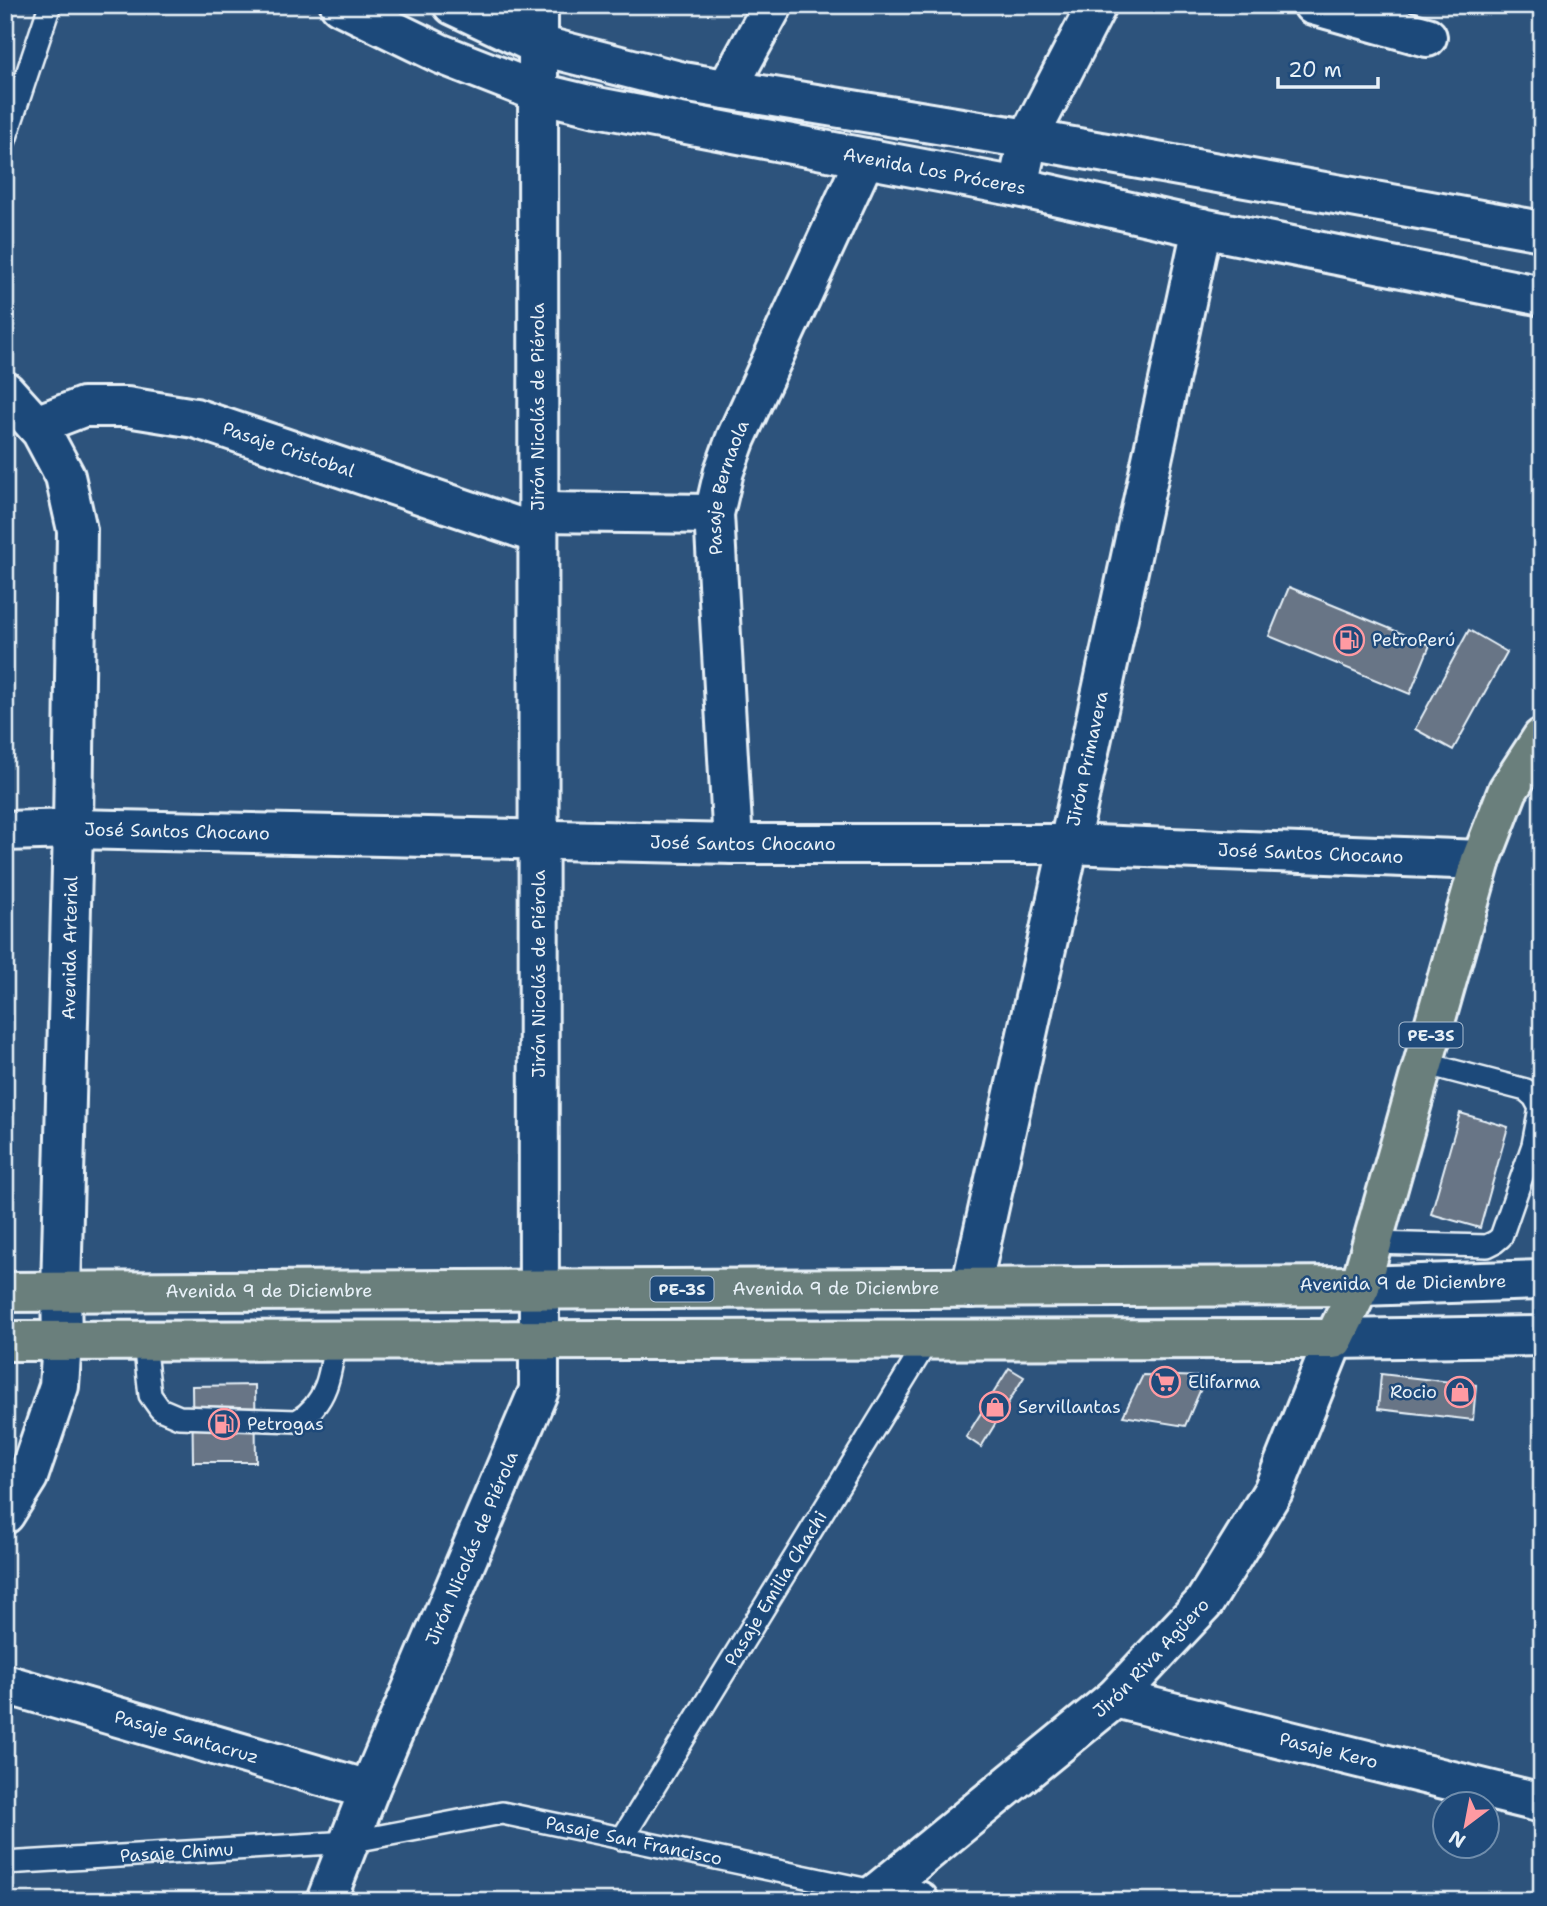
<svg xmlns="http://www.w3.org/2000/svg" width="1547" height="1906" viewBox="0 0 1547 1906" font-family="'Shantell Sans',sans-serif">
  <style>
    .building { fill: #677586; stroke: #e8f1f8; stroke-width: 2 }
    .lines { fill: none; stroke-linecap: round; stroke-linejoin: round }
    .service-casing { stroke: #e8f1f8; stroke-width: 26 }
    .minor-casing { stroke: #e8f1f8; stroke-width: 44 }
    .tertiary-casing { stroke: #e8f1f8; stroke-width: 44 }
    .secondary-casing { stroke: #e8f1f8; stroke-width: 44 }
    .trunk-casing { stroke: #e8f1f8; stroke-width: 44 }
    .service { stroke: #1f4a7a; stroke-width: 21 }
    .minor { stroke: #1f4a7a; stroke-width: 38 }
    .tertiary { stroke: #1f4a7a; stroke-width: 38 }
    .secondary { stroke: #1f4a7a; stroke-width: 38 }
    .trunk { stroke: #6a7f7c; stroke-width: 38 }
    .labels { text-anchor: middle; dominant-baseline: central; stroke-width: 5; stroke-linejoin: round; paint-order: stroke }
    .shield { fill: #1f4a7a; stroke: #acbfd2; stroke-width: 2 }
    .shield-label { font-size: 16px; font-weight: bold; fill: #e8f1f8 }
    .street-label { font-size: 18px; fill: #e8f1f8; stroke: #1f4a7a }
    .poi-label { font-size: 18px; fill: #e8f1f8; stroke: #1f4a7a; text-anchor: start }
  </style>
  <rect width="100%" height="100%" fill="#2d537c"/>
  <filter id="ink" filterUnits="userSpaceOnUse"><feTurbulence type="fractalNoise" baseFrequency=".0143" numOctaves="2"/><feDisplacementMap in="SourceGraphic" scale="14" xChannelSelector="R" yChannelSelector="G"/><feConvolveMatrix kernelMatrix="1 2 1 2 8 2 1 2 1" color-interpolation-filters="sRGB"/></filter>
  <g filter="url(#ink)">
    <g class="building">
      <polygon points="1289,587 1430,645 1410,694 1269,636"/>
      <polygon points="1469,630 1507,652 1453,750 1415,729"/>
      <polygon points="1460,1113 1508,1127 1480,1228 1431,1214"/>
      <polygon points="1009,1368 1024,1377 981,1447 966,1437"/>
      <polygon points="1381,1374 1476,1385 1473,1420 1378,1409"/>
      <polygon points="1143,1375 1206,1377 1185,1426 1123,1416"/>
      <polygon points="255,1385 256,1462 193,1462 192,1386"/>
    </g>
    <g class="lines">
      <g class="service-casing">
        <g id="service">
          <polyline points="5,140 50,5"/>
          <polyline points="1372,1243 1487,1246 1495,1242 1501,1237 1533,1145 1540,1108 1534,1097 1526,1090 1423,1063"/>
          <path d="M144 1342 150 1395 160 1409 179 1417 297 1421C327 1404 331 1372 335 1341"/>
          <path id="s1" d="M622 1839 928 1340"/>
          <path id="s2" d="M5 1863 349 1842 502 1813 878 1892"/>
        </g>
      </g>
      <g class="minor-casing">
        <g id="minor">
          <polyline points="1313,5 1427,37"/>
          <polyline points="727,89 773,5"/>
          <polyline points="1018,187 1028,139 1097,5"/>
          <polyline points="5,391 41,431 65,476 77,530 73,829 61,1291 62,1341 59,1386 28,1477 5,1514"/>
          <path id="s3" d="M36 425 83 407H127L195 418 538 534"/>
          <polyline points="538,512 714,514"/>
          <path id="s4" d="M5 831 73 829 733 844H1069L1481 860"/>
          <path id="s5" d="M733 844 714 514 724 471 736 438 865 158"/>
          <path id="s6" d="M971 1288 1069 844 1202 228"/>
          <path id="s7" d="M5 1684 369 1790"/>
          <path id="s8" d="M1115 1698 1542 1803"/>
          <polyline points="878,1892 919,1901"/>
          <path id="s9" d="M326 1901 369 1790 539 1390 538 5"/>
        </g>
      </g>
      <g class="tertiary-casing">
        <g id="tertiary">
          <path id="s10" d="M340 5 441 54 543 94 597 107 1018 187 1202 228 1542 296"/>
          <polyline points="453,5 538,45 683,82 1028,139 1542,231"/>
          <path id="s11" d="M872 1901 878 1892 1115 1698 1204 1603 1273 1491 1334 1339"/>
        </g>
      </g>
      <g class="secondary-casing">
        <g id="secondary">
          <polyline points="1360,1286 1542,1280"/>
          <polyline points="1334,1339 1542,1336"/>
        </g>
      </g>
      <g class="trunk-casing">
        <g id="trunk">
          <path id="s12" d="M5 1292 1360 1286"/>
          <polyline points="5,1341 1334,1339 1360,1286 1481,860 1508,790 1542,738"/>
        </g>
      </g>
      <use href="#service" class="service"/>
      <use href="#minor" class="minor"/>
      <use href="#tertiary" class="tertiary"/>
      <use href="#secondary" class="secondary"/>
      <use href="#trunk" class="trunk"/>
    </g>
  </g>
  <defs>
    <g id="fuel-ring" transform="scale(1.575)"><circle r="9.5" fill="#1f4a7a" stroke="#ff9aa2" stroke-width="1.5"/><path d="M-5.5-6h7V0h2V4h1.3V-2.5L3-4.5l.8-.8L6-3V5H2.5V1h-1V6h-7ZM-4.2-4.7v3.2H.2V-4.7Z" fill="#ff9aa2"/></g>
    <g id="supermarket-ring" transform="scale(1.575)"><circle r="9.5" fill="#1f4a7a" stroke="#ff9aa2" stroke-width="1.5"/><path d="M-6-5.5h2.5l.6 2H6L4.5 2H-2.5L-4.4-4H-6ZM-1.5 3.2a1.3 1.3 0 1 0 .1 0ZM3 3.2a1.3 1.3 0 1 0 .1 0Z" fill="#ff9aa2"/></g>
    <g id="shop-ring" transform="scale(1.575)"><circle r="9.5" fill="#1f4a7a" stroke="#ff9aa2" stroke-width="1.5"/><path d="M-5-2.5h2.3a2.7 3.5 0 0 1 5.4 0H5L5.5 6h-11ZM-1.5-2.5h3a1.5 2.3 0 0 0-3 0Z" fill="#ff9aa2"/></g>
  </defs>
  <g fill-rule="evenodd">
    <use href="#fuel-ring" x="1349" y="640"/>
    <use href="#supermarket-ring" x="1165" y="1382"/>
    <use href="#shop-ring" x="1460" y="1392"/>
    <use href="#shop-ring" x="995" y="1407"/>
    <use href="#fuel-ring" x="224" y="1424"/>
  </g>
  <g class="labels">
    <g class="shield">
      <rect x="1399.5" y="1022.5" width="63" height="25" rx="5"/>
      <rect x="650.5" y="1276.5" width="63" height="25" rx="5"/>
    </g>
    <g class="shield-label">
      <text x="1431" y="1035">PE-3S</text>
      <text x="682" y="1289">PE-3S</text>
    </g>
    <g class="street-label">
      <text stroke="none"><textPath href="#s10" startOffset="621">Avenida Los Próceres</textPath></text>
      <text transform="translate(538 407) rotate(-90)">Jirón Nicolás de Piérola</text>
      <text stroke="none"><textPath href="#s3" startOffset="262">Pasaje Cristobal</textPath></text>
      <text stroke="none"><textPath href="#s5" startOffset="359">Pasaje Bernaola</textPath></text>
      <text stroke="none"><textPath href="#s6" startOffset="542">Jirón Primavera</textPath></text>
      <text stroke="none"><textPath href="#s4" startOffset="172">José Santos Chocano</textPath></text>
      <text stroke="none"><textPath href="#s4" startOffset="738">José Santos Chocano</textPath></text>
      <text stroke="none"><textPath href="#s4" startOffset="1306">José Santos Chocano</textPath></text>
      <text transform="translate(70 948) rotate(-89)">Avenida Arterial</text>
      <text transform="translate(539 974) rotate(-90)">Jirón Nicolás de Piérola</text>
      <text transform="translate(1403 1283) rotate(-1)">Avenida 9 de Diciembre</text>
      <text stroke="none"><textPath href="#s12" startOffset="831">Avenida 9 de Diciembre</textPath></text>
      <text stroke="none"><textPath href="#s12" startOffset="264">Avenida 9 de Diciembre</textPath></text>
      <text stroke="none"><textPath href="#s9" startOffset="382">Jirón Nicolás de Piérola</textPath></text>
      <text stroke="none"><textPath href="#s1" startOffset="294">Pasaje Emilia Chachi</textPath></text>
      <text stroke="none"><textPath href="#s11" startOffset="371">Jirón Riva Agüero</textPath></text>
      <text stroke="none"><textPath href="#s7" startOffset="189">Pasaje Santacruz</textPath></text>
      <text stroke="none"><textPath href="#s8" startOffset="220">Pasaje Kero</textPath></text>
      <text stroke="none"><textPath href="#s2" startOffset="635">Pasaje San Francisco</textPath></text>
      <text stroke="none"><textPath href="#s2" startOffset="172">Pasaje Chimu</textPath></text>
    </g>
    <g class="poi-label">
      <text x="1372" y="640">PetroPerú</text>
      <text x="1188" y="1382">Elifarma</text>
      <text x="1437" y="1392" text-anchor="end">Rocio</text>
      <text x="1018" y="1407">Servillantas</text>
      <text x="247" y="1424">Petrogas</text>
    </g>
  </g>
  <rect width="1547" height="1906" fill="none" stroke="#1f4a7a" stroke-width="28"/>
  <rect x="14" y="14" width="1519" height="1878" fill="none" stroke="#e8f1f8" stroke-width="2.5" filter="url(#ink)"/>
  <g transform="translate(1466 1825) rotate(212)"><circle r="33" fill="#1f4a7a" stroke="#6f8dac" stroke-width="2"/>
  <path d="M0-5L12 26L0 18L-12 26Z" fill="#ff9aa2"/>
  <text y="-10" font-size="19" font-weight="bold" text-anchor="middle" fill="#e8f1f8">N</text>
  </g>
  <path d="M1278 77v10h100v-10" fill="none" stroke="#e8f1f8" stroke-width="3.5"/>
  <text x="1288" y="77" font-size="21" fill="#e8f1f8" stroke="#1f4a7a" stroke-width="5" paint-order="stroke">20 m</text>
</svg>
